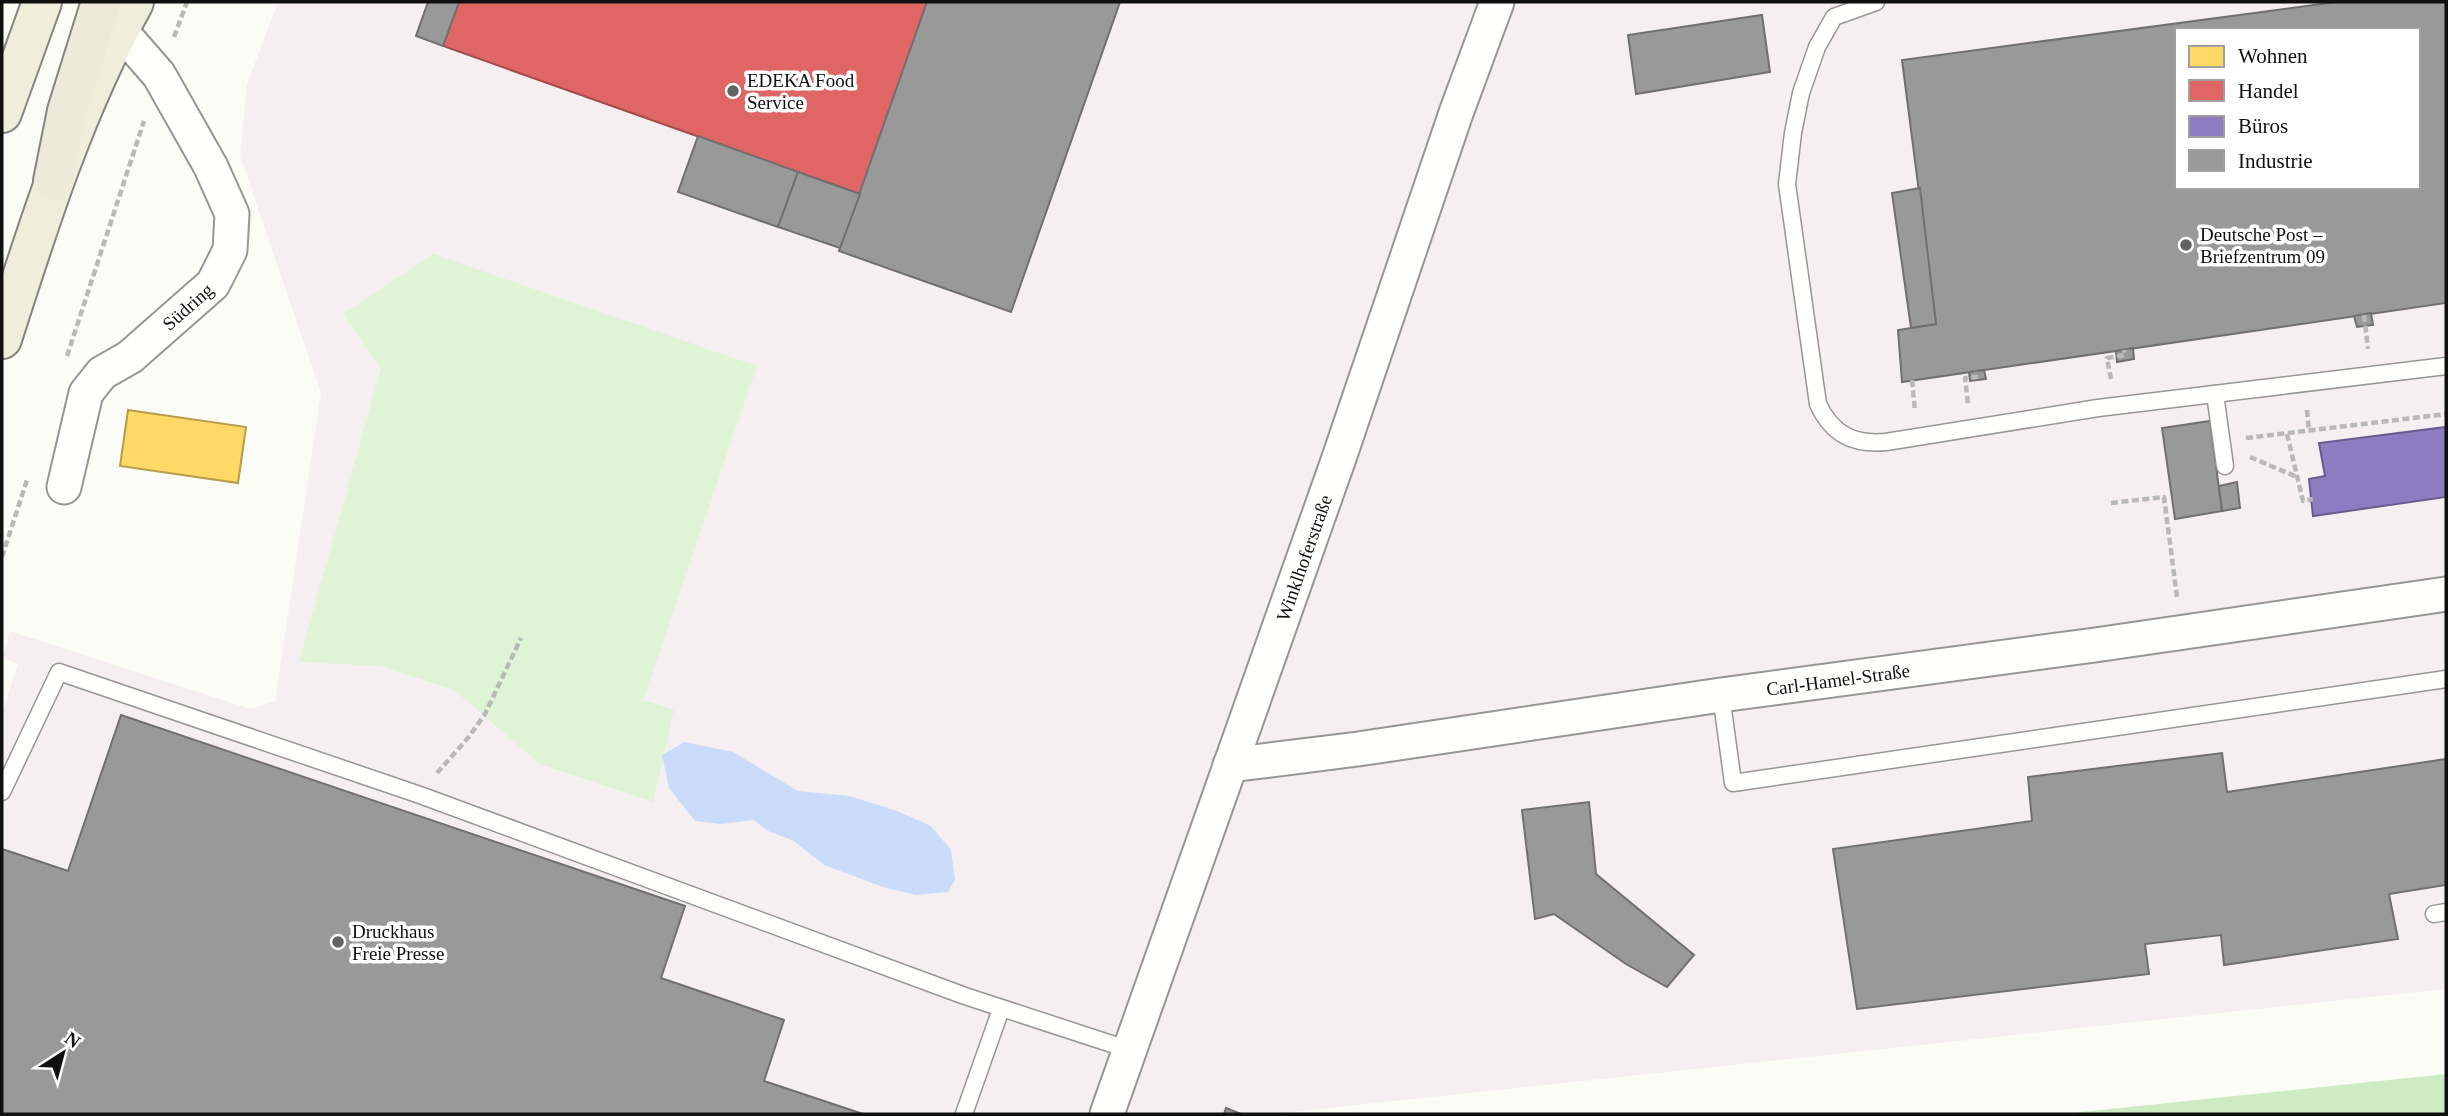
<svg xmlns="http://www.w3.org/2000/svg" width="2448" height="1116" viewBox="0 0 2448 1116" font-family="'Times New Roman',serif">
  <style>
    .industrial { fill: #f5eff2; fill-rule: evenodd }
    .green { fill: #dff4d5 }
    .forest { fill: #cdecc3 }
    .water { fill: #cadcf9 }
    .homes { fill: #ffd966; stroke: #b79d4c; stroke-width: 2 }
    .shops { fill: #e06666; stroke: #a24c4c; stroke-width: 2 }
    .offices { fill: #8e7cc3; stroke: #685c8d; stroke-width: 2 }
    .industry { fill: #999; stroke: #707070; stroke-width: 2; fill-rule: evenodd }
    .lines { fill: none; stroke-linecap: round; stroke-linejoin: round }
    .service-casing { stroke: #969694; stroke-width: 19 }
    .minor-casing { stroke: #969694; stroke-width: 37 }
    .primary-casing { stroke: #848481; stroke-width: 42 }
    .trunk-casing { stroke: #848481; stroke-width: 42 }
    .path { stroke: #b9b9b8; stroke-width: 4.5; stroke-dasharray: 7 3.5; stroke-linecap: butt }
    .service { stroke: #fffffe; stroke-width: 16 }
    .minor { stroke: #fffffe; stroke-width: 33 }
    .primary { stroke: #eeeeda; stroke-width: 38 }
    .trunk { stroke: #ecead8; stroke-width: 38 }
    .poi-dot { fill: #636361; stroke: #fff; stroke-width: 2.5 }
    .labels { text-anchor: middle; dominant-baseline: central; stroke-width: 7; stroke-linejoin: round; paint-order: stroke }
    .poi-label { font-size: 19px; fill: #101010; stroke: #fff; text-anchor: start }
    .street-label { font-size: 19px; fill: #101010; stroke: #fff }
  </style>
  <rect width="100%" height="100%" fill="#fcfcf7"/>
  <path class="industrial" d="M278 2H2446V989L1273 1114H2V713L18 664 2 658 10 631 251 709 275 701 321 393 240 156 247 84ZM2177 30H2418V187H2177Z"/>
  <polygon class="green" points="433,254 757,366 643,700 674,710 653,802 540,764 454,690 380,666 299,662 381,369 344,314"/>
  <polygon class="forest" points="2446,1074 2446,1114 2062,1114"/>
  <polygon class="water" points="685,742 733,752 798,791 850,796 897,811 931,826 951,850 955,880 948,892 916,895 883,887 824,865 794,841 768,831 754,820 722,824 695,821 669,788 662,755"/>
  <polygon class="homes" points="128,410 246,427 238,483 120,466"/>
  <polygon class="shops" points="459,2 927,2 860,194 443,46"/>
  <polygon class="offices" points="2446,427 2446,497 2313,516 2309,479 2325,476 2319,443"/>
  <g class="industry">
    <polygon points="428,2 459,2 443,46 416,36"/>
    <polygon points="927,2 1120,2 1011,312 839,251"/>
    <path d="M2336 2H2446V303L1902 382 1898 330 1936 324 1902 60ZM2177 30H2418V187H2177Z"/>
    <polygon points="1762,15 1770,72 1636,94 1628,35"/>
    <polygon points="698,136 798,172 778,227 678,192"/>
    <polygon points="798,172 860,194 840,248 778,227"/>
    <polygon points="1920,188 1936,324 1911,328 1892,193"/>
    <polygon points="2371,313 2373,325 2357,327 2354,316"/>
    <polygon points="2133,348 2134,359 2117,362 2116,351"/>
    <polygon points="1984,370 1986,379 1970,381 1969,372"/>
    <polygon points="2210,421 2222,511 2175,519 2162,428"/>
    <polygon points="2237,482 2240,508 2222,511 2219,486"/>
    <polygon points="121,715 685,906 661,978 784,1020 764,1081 863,1114 2,1114 2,849 68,871"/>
    <polygon points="2222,753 2227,792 2446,759 2446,885 2389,894 2398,939 2224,965 2221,935 2145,944 2149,974 1857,1009 1833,849 2032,821 2028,777"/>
    <polygon points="1589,802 1596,874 1694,955 1667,987 1626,964 1554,914 1535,919 1522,810"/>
    <polygon points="1226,1108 1241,1114 1224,1114"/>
  </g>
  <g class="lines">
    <g class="service-casing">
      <g id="service">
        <path d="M1876 2 1834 17 1817 47 1801 93 1793 133 1787 184 1818 404C1832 434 1853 445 1886 442L2098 408 2446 366"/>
        <polyline points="2215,394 2225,466"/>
        <polyline points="1721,695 1733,783 2446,679"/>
        <polyline points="2,792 59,672 420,795 965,996 1130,1050"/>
        <polyline points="2434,914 2446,912"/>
        <polyline points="964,1114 1001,1009"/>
      </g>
    </g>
    <g class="minor-casing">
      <g id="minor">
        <path id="s1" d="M64 487 86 393 102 373 130 357 213 284 230 250 232 214 211 167 159 75 119 29"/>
        <path id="s2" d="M1230 765 1358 749 1721 695 2095 645 2446 594"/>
        <path id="s3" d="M1107 1114 1339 458 1456 113 1497 2"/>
      </g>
    </g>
    <g class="primary-casing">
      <g id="primary">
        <polyline points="2,113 42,2"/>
        <path d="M2 339C39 223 75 109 134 2"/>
      </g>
    </g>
    <g class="trunk-casing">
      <polyline id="trunk" points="53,181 67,111 101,2"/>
    </g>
    <g class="path">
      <polyline points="174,37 187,2"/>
      <polyline points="2364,315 2368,349"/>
      <polyline points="67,356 144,121"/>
      <polyline points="2111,379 2107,358 2125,355 2124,350"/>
      <polyline points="1912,380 1915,411"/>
      <polyline points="1968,403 1965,378 1976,377 1976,371"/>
      <polyline points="2307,410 2309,431"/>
      <polyline points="2287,434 2303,501 2313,499"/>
      <polyline points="2246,438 2446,414"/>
      <polyline points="2250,457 2297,477"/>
      <polyline points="2111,503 2164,497 2177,597"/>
      <polyline points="2,557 27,480"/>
      <polyline points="437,773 468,738 485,714 521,638"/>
    </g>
    <use href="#service" class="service"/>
    <use href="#minor" class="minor"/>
    <use href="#primary" class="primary"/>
    <use href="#trunk" class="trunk"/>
  </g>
  <g class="poi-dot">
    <circle cx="733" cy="91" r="7"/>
    <circle cx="2186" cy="245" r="7"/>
    <circle cx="338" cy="942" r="7"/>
  </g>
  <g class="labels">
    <g class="poi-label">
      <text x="747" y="80">EDEKA Food<tspan x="747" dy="22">Service</tspan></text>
      <text x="2200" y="234">Deutsche Post –<tspan x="2200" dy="22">Briefzentrum 09</tspan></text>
      <text x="352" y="931">Druckhaus<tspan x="352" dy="22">Freie Presse</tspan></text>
    </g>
    <g class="street-label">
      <text stroke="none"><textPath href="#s1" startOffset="231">Südring</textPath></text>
      <text stroke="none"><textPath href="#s3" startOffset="590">Winklhoferstraße</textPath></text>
      <text stroke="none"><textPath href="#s2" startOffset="614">Carl-Hamel-Straße</textPath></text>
    </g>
  </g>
  <rect width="2448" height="1116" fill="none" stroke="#101010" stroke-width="7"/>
  <rect x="2175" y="28" width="245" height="161" fill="#ffffff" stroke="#9f9f9f" stroke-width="2"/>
  <rect x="2189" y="46" width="35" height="21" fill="#ffd966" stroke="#9f9f9f" stroke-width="2"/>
  <text x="2238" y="63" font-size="21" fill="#101010">Wohnen</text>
  <rect x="2189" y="80" width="35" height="21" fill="#e06666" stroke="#9f9f9f" stroke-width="2"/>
  <text x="2238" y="98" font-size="21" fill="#101010">Handel</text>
  <rect x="2189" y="116" width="35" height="21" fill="#8e7cc3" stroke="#9f9f9f" stroke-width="2"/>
  <text x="2238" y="133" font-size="21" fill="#101010">Büros</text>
  <rect x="2189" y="150" width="35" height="21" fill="#999999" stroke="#9f9f9f" stroke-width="2"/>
  <text x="2238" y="168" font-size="21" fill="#101010">Industrie</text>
  <g transform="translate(63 1053) rotate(36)" stroke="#ffffff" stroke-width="5" paint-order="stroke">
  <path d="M0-5L12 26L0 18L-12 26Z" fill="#101010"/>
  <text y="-10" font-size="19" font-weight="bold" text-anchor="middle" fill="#101010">N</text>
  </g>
</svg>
